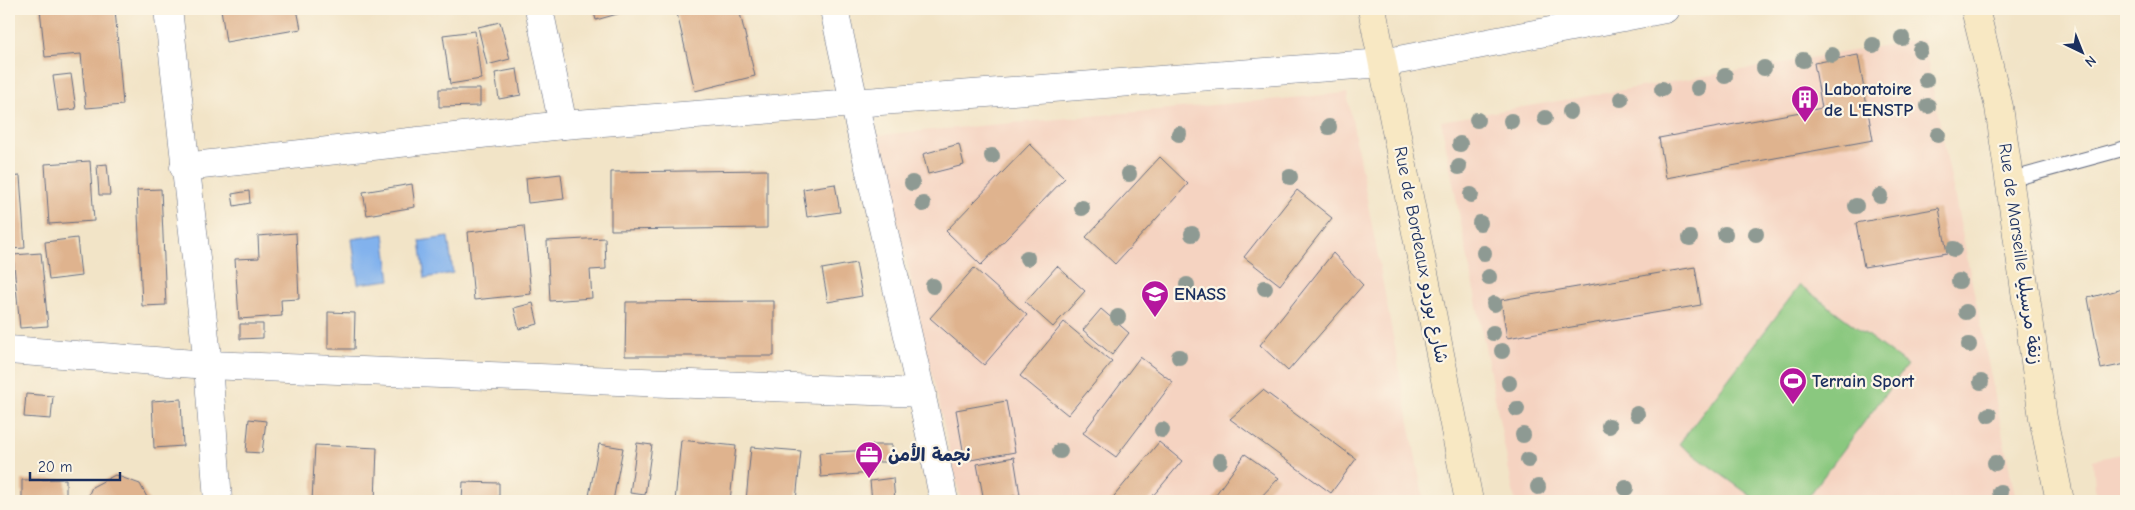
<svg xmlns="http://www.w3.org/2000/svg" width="2135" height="510" viewBox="0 0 2135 510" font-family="'Comic Neue','Playpen Sans Arabic',sans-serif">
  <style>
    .built { fill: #f5d3c1 }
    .green { fill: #8ac87f; stroke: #527c6e }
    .water { fill: #82b2ed; stroke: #4e70a6 }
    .building { fill: #dfb38e }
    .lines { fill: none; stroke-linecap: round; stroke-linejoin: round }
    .lane-casing { stroke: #666e83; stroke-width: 16 }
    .street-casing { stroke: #666e83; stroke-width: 29 }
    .secondary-casing { stroke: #666e83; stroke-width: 29 }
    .lane { stroke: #fff; stroke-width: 14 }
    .street { stroke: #fff; stroke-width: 28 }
    .secondary { stroke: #f8e8c3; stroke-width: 28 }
    .tree { fill: #8e9a93 }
    .labels { text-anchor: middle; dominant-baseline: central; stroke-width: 4.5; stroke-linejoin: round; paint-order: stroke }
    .poi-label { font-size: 18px; font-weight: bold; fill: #1b2f5e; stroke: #fcf5e5; text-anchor: start }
    .street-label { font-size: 18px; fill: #1b2f5e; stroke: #fcf5e5 }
  </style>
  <rect width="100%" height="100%" fill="#fcf5e5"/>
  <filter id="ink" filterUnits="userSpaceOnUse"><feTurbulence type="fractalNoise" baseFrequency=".02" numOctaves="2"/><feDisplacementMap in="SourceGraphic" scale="10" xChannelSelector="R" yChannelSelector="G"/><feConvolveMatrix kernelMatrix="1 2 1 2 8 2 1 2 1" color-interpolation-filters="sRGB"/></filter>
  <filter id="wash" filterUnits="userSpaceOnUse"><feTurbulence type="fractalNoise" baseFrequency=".0096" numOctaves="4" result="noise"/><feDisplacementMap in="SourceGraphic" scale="20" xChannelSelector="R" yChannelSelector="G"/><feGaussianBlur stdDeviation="1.12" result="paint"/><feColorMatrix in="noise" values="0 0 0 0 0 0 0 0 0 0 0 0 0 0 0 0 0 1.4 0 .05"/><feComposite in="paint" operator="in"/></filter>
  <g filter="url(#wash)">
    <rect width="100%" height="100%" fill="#f2e4c7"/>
    <g class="built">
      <polygon points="1923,39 2016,501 1515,501 1441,121"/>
      <polygon points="1347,93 1424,501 961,501 878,135"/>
      <polygon points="2126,453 2126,501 2096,501 2093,460"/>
    </g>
    <polygon class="green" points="1800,285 1907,365 1805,501 1758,501 1679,444"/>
    <g class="water">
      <polygon points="384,234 390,280 358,284 352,239"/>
      <polygon points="448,237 453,273 425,278 420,241"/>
    </g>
    <g id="blocks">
      <g class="building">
        <polygon points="40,9 115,9 123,105 86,108 81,54 45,57"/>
        <polygon points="221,9 297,9 301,29 226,42"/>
        <polygon points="593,9 635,9 596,20"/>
        <polygon points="676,9 739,9 755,76 695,91"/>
        <polygon points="500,22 510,59 487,65 478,27"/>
        <polygon points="475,31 481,79 450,84 443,35"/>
        <polygon points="1858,55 1873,140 1666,178 1659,138 1822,108 1814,63"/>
        <polygon points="517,69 521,95 499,99 495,73"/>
        <polygon points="71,74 76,109 58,111 53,76"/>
        <polygon points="439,89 480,89 480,106 439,107"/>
        <polygon points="959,144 964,165 928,174 923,154"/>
        <polygon points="1030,144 1065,178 981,265 946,231"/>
        <polygon points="1160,157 1188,184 1115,264 1086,237"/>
        <polygon points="90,161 94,221 49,224 45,164"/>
        <polygon points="107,164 110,195 99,195 97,165"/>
        <polygon points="767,170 767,228 611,230 611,172"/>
        <polygon points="561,174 564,199 528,203 526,178"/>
        <polygon points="20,176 25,248 9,249 9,177"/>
        <polygon points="412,184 415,207 367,215 363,192"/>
        <polygon points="835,184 840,212 807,217 803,189"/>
        <polygon points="161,189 166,305 142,306 137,190"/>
        <polygon points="1297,190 1332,218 1280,285 1244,257"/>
        <polygon points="249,191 250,203 234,206 232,194"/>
        <polygon points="1939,208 1947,253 1864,267 1856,223"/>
        <polygon points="524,226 531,294 474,300 468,232"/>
        <polygon points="296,233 299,299 281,300 282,316 239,319 235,259 259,258 258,236"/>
        <polygon points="77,238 81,276 49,280 45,242"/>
        <polygon points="605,238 606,269 590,270 592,298 550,301 547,241"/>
        <polygon points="41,253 48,326 20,328 13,255"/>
        <polygon points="1333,253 1363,285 1288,371 1260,345"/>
        <polygon points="856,263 862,296 828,302 822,269"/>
        <polygon points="1057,266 1085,291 1053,327 1025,302"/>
        <polygon points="1695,267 1701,305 1507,338 1501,300"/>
        <polygon points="974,268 1027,315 984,365 930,318"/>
        <polygon points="2126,288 2126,364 2101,369 2088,298"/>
        <polygon points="774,301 774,356 625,356 626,302"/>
        <polygon points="533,303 538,324 519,329 514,308"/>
        <polygon points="1101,309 1129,333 1112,355 1083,330"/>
        <polygon points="328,312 355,313 354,349 328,349"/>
        <polygon points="1064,322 1112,362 1068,415 1020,376"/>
        <polygon points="240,324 263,324 263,338 240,339"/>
        <polygon points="1140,357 1173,382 1116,457 1083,433"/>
        <polygon points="1263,390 1356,459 1331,493 1230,419"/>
        <polygon points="26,394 53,396 51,419 24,417"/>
        <polygon points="181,399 183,446 154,448 152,401"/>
        <polygon points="1006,401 1015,452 965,461 956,410"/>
        <polygon points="249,419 266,421 262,453 246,452"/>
        <polygon points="681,440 736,446 730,501 675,501"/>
        <polygon points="1159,442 1182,461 1158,490 1148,501 1110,501"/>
        <polygon points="637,443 652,445 645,495 630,493"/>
        <polygon points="599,444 623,448 613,501 588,501"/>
        <polygon points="315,445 377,448 375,501 312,501"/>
        <polygon points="872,445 892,445 893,462 872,462 872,473 821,477 819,453 871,450 872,459"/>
        <polygon points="751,447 801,451 796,501 746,501"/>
        <polygon points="1245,454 1279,478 1257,501 1211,501"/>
        <polygon points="1014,457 1020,495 984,501 977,464"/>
        <polygon points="115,475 140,484 149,501 86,501 92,487"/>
        <polygon points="893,478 895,501 872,501 870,481"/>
        <polygon points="66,479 66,501 22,501 22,480"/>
        <polygon points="463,482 499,483 499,501 462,501"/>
      </g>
    </g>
  </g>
  <g filter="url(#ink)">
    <use href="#blocks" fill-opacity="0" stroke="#666e83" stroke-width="1"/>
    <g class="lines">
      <g class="lane-casing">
        <polyline id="lane" points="2009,180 2126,148"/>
      </g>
      <g class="street-casing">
        <g id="street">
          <polyline points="168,9 208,365 218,501"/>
          <polyline points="539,9 563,125"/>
          <path d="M834 9C868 174 911 336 944 501"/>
          <polyline points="184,167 563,125 1383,63 1665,9"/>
          <polyline points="9,350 208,365 922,393"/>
        </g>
      </g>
      <g class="secondary-casing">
        <g id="secondary">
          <polyline points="1372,9 1469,501"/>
          <polyline points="1975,9 1999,107 2043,418 2060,501"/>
        </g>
      </g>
      <use href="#lane" class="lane"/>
      <use href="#street" class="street"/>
      <use href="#secondary" class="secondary"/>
    </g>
    <g class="tree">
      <circle cx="1902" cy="38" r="8"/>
      <circle cx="1873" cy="45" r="8"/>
      <circle cx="1920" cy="50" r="8"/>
      <circle cx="1832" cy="55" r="8"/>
      <circle cx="1803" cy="60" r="8"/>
      <circle cx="1764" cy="68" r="8"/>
      <circle cx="1725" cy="76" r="8"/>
      <circle cx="1926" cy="80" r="8"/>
      <circle cx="1698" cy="88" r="8"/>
      <circle cx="1662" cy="89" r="8"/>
      <circle cx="1621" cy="99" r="8"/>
      <circle cx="1928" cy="106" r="8"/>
      <circle cx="1570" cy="112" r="8"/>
      <circle cx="1545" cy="118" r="8"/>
      <circle cx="1477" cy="120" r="8"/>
      <circle cx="1511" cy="121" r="8"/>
      <circle cx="1329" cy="127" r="8"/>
      <circle cx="1179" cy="134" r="8"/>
      <circle cx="1938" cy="135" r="8"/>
      <circle cx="1460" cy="144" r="8"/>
      <circle cx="992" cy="156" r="8"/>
      <circle cx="1459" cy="167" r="8"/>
      <circle cx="1129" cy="174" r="8"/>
      <circle cx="1290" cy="177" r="8"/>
      <circle cx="912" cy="183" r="8"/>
      <circle cx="1471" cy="195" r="8"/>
      <circle cx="1880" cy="196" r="8"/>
      <circle cx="923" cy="204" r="8"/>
      <circle cx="1856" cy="206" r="8"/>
      <circle cx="1082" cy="208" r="8"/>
      <circle cx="1480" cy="223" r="8"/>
      <circle cx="1192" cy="234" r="8"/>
      <circle cx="1725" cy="234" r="8"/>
      <circle cx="1756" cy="234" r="8"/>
      <circle cx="1690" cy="238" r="8"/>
      <circle cx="1954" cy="249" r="8"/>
      <circle cx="1484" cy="253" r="8"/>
      <circle cx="1027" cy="258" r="8"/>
      <circle cx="1489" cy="277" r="8"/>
      <circle cx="1959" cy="281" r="8"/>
      <circle cx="1187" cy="285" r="8"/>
      <circle cx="933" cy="286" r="8"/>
      <circle cx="1265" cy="288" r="8"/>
      <circle cx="1494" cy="304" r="8"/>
      <circle cx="1966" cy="312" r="8"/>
      <circle cx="1118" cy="317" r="8"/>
      <circle cx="1493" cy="333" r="8"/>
      <circle cx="1969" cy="345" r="8"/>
      <circle cx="1502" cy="351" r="8"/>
      <circle cx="1179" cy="357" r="8"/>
      <circle cx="1981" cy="382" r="8"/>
      <circle cx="1509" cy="383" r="8"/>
      <circle cx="1517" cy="409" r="8"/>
      <circle cx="1637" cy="414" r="8"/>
      <circle cx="1989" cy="415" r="8"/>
      <circle cx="1609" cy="426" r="8"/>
      <circle cx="1162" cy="430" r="8"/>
      <circle cx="1523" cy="435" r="8"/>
      <circle cx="1060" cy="451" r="8"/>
      <circle cx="1528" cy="460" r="8"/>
      <circle cx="1220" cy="461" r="8"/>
      <circle cx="1995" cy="463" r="8"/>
      <circle cx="1538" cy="487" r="8"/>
      <circle cx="1626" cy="488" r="8"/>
      <circle cx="2000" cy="492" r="8"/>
    </g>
  </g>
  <defs>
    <g id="building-pin" transform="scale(1.4375)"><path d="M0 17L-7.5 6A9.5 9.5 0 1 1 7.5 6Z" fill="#b5179e" stroke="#fcf5e5"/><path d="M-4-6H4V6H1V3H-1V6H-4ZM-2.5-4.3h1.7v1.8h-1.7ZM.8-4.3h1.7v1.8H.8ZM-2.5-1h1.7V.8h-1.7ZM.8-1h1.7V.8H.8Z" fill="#fff"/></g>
    <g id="university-pin" transform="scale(1.4375)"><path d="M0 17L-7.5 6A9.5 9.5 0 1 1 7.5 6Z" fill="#b5179e" stroke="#fcf5e5"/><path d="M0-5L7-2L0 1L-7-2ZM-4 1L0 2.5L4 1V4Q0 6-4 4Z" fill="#fff"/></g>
    <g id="stadium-pin" transform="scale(1.4375)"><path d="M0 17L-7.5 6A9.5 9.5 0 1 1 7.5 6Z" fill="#b5179e" stroke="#fcf5e5"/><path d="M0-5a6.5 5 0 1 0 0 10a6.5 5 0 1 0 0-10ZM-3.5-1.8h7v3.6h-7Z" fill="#fff"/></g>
    <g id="office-pin" transform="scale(1.4375)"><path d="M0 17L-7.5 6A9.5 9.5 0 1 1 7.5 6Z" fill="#b5179e" stroke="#fcf5e5"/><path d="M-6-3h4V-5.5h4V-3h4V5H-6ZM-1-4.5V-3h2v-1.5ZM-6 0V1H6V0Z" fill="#fff"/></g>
  </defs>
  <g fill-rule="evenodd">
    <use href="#building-pin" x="1805" y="99"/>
    <use href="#university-pin" x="1155" y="294"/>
    <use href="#stadium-pin" x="1793" y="381"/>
    <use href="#office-pin" x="869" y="455"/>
  </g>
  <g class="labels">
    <g class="poi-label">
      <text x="1824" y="89">Laboratoire<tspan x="1824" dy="21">de L'ENSTP</tspan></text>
      <text x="1174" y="294">ENASS</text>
      <text x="1812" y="381">Terrain Sport</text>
      <text x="888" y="455">نجمة الأمن</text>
    </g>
    <g class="street-label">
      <text transform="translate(2020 254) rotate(82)">Rue de Marseille زنقة مرسيليا</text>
      <text transform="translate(1421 255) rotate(79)">Rue de Bordeaux شارع بوردو</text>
    </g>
  </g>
  <rect width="2135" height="510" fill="none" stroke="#fcf5e5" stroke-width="30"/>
  <g transform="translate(2082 52) rotate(137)" stroke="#fcf5e5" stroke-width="4" paint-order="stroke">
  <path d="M0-4L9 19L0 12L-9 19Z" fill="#1b2f5e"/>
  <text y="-8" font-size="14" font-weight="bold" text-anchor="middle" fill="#1b2f5e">N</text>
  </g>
  <path d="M30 472v8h90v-8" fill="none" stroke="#1b2f5e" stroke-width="2.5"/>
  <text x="38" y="472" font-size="15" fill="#1b2f5e" stroke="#fcf5e5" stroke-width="4" paint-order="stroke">20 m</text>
</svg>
